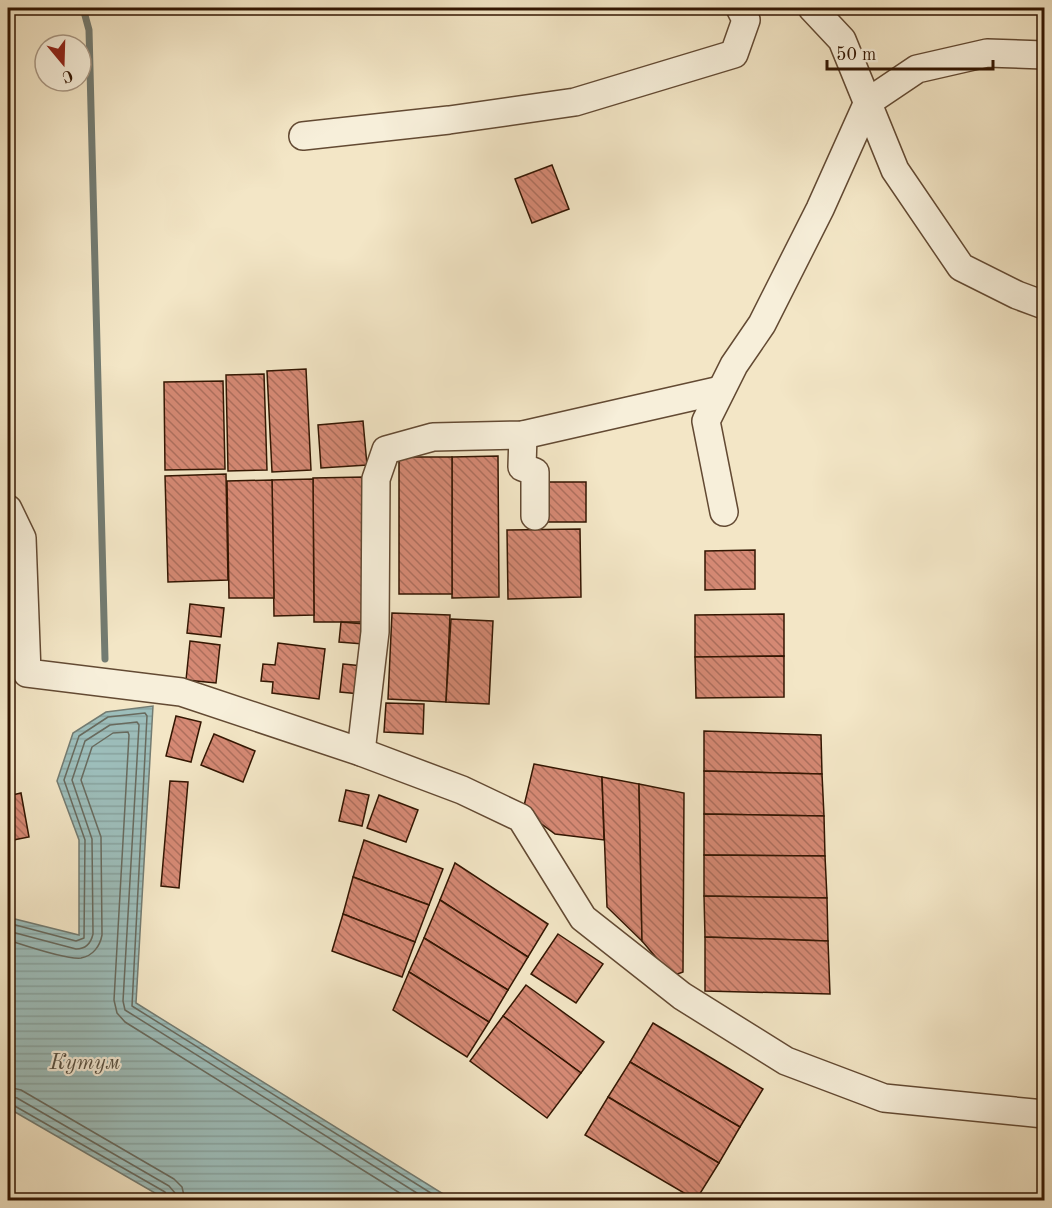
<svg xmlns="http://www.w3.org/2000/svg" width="1052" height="1208" viewBox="0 0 1052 1208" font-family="'Old Standard TT',serif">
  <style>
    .water { fill: url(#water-rules); stroke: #737b71; stroke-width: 1.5 }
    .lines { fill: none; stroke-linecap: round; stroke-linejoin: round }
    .shore { stroke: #686a5e; stroke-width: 1.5 }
    .stream { stroke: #737b71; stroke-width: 7 }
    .building { fill: url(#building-back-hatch); stroke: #331602; stroke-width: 1.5 }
    .minor-casing { stroke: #634a33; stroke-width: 30 }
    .minor { stroke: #f7efda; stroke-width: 27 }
    .labels { text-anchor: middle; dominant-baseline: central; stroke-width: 4.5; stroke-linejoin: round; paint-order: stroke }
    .water-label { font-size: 22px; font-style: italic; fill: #585143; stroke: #f7efda }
  </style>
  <defs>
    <pattern id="water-rules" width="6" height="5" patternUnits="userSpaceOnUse" patternTransform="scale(1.5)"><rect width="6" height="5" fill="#9dbebb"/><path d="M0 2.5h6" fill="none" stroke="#88a39f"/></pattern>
    <pattern id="building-back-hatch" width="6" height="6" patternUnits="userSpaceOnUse" patternTransform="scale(1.5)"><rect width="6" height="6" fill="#d58974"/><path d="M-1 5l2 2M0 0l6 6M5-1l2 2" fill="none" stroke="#ad6f5d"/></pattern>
  </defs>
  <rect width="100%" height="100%" fill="#f3e6c6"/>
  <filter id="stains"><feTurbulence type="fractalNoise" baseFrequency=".00333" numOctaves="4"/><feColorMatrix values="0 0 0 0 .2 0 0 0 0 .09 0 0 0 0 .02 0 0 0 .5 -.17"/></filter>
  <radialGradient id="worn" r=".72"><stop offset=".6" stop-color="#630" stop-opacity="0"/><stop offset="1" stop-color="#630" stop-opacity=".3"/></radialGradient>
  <polygon class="water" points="153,706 136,1003 453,1200 167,1200 8,1108 8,915 11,918 79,935 79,840 57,781 73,733 106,712"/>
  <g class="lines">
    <g class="shore">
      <polyline points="8,923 76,941 84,938 85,840 64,780 79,736 108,717 145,713 147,716 132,1006 442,1200"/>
      <path d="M8 931 76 949C86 949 91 943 93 934L92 839 72 780 85 741 110 725 137 722 139 725 123 1001 125 1010 428 1200"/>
      <path d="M8 940C24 945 66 960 81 958 93 956 100 946 102 935L101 837 81 780 92 747 113 733 128 732 129 735 114 1000 117 1013 125 1022 411 1200"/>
      <polyline points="8,1087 21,1090 174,1179 182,1187 185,1200"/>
      <polyline points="8,1096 17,1098 169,1186 175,1193 176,1200"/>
      <polyline points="8,1104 13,1105 165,1192 169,1200"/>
    </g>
    <polyline class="stream" points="83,8 89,30 105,659"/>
  </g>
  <g class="building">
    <polygon points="552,165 569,209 532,223 515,179"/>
    <polygon points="306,369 311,470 272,472 267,371"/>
    <polygon points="264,374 267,470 228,471 226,375"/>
    <polygon points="223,381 225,469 165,470 164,382"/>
    <polygon points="363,421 367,465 321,468 318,425"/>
    <polygon points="498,456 499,597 452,598 452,457"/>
    <rect x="399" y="457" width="53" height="137"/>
    <polygon points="226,474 228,580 168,582 165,476"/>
    <polygon points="364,477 364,622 314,622 313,478"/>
    <polygon points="313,479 314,615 274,616 272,480"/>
    <polygon points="272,480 274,598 229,598 227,481"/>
    <rect x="548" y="482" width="38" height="40"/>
    <polygon points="580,529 581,597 508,599 507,530"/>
    <polygon points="755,550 755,589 705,590 705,551"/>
    <polygon points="190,604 224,608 221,637 187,633"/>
    <polygon points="392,613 450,615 446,702 388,699"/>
    <polygon points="784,614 784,656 695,657 695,615"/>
    <polygon points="451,619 493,621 489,704 446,702"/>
    <polygon points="341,622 365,624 363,644 339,642"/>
    <polygon points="190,641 220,645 216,683 186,680"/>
    <polygon points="278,643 325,649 319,699 272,693 273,682 261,681 263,664 275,665"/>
    <polygon points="784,656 784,697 696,698 695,657"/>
    <polygon points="343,664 363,666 360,694 340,692"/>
    <polygon points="386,703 424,704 423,734 384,732"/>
    <polygon points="176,716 201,722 191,762 166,756"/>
    <polygon points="704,731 821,735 822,774 704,771"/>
    <polygon points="214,734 255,751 243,782 201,765"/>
    <polygon points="534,764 602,777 604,840 555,834 523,810"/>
    <polygon points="704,771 822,774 824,816 704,814"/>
    <polygon points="602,777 639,784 642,941 607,907"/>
    <polygon points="170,781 188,782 179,888 161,886"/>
    <polygon points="639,784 684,793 683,972 672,976 642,941"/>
    <polygon points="346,790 369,795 362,826 339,821"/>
    <polygon points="21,793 29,837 8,841 8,796"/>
    <polygon points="379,795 418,810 406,842 367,828"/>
    <polygon points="704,814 824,816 825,856 704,855"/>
    <polygon points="364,840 443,869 429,905 353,877"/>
    <polygon points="704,855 825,856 827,898 704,896"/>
    <polygon points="455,863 548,924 528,957 440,900"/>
    <polygon points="353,877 429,905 415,942 343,914"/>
    <polygon points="704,896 827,898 828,941 705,937"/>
    <polygon points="440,900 528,957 508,990 424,938"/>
    <polygon points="343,914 415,942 402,977 332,951"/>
    <polygon points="558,934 603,964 576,1003 531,974"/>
    <polygon points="705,937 828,941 830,994 705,991"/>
    <polygon points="424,938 508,990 489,1022 409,972"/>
    <polygon points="409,972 489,1022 467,1057 393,1010"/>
    <polygon points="526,985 604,1042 581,1073 503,1016"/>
    <polygon points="503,1016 581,1073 547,1118 470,1061"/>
    <polygon points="653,1023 763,1089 740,1127 630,1062"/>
    <polygon points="630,1062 740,1127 719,1163 608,1097"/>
    <polygon points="608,1097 719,1163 696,1200 585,1135"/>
  </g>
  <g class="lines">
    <g class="minor-casing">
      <g id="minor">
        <polyline points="812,8 842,40 895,170 961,267 1017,295 1044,305"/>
        <polyline points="303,136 449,120 575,102 734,54 746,20 740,8"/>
        <polyline points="523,435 522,467 535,472 535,516"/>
        <polyline points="8,509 22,538 27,673 181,692 361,752 462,790 521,818 583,918 682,996 786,1061 884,1098 1044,1114"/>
        <polyline points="724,512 706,421 734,365 762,324 820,209 868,102 917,69 987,53 1044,55"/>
        <polyline points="361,752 375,632 376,479 386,450 433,437 523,435 721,390"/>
      </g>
    </g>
    <use href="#minor" class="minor"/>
  </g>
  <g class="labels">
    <g class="water-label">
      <text x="85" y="1063">Кутум</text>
    </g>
  </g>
  <rect width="1052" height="1208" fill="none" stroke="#f3e6c6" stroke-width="30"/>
  <rect x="9" y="9" width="1034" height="1190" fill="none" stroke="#331602" stroke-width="3"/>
  <rect x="15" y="15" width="1022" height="1178" fill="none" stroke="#331602" stroke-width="1.5"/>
  <g transform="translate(63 63) rotate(161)"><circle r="28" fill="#f7efda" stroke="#a99884" stroke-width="1.5"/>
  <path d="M0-4.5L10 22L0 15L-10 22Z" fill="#8f2418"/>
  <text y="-9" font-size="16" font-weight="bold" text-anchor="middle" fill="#331602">С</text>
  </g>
  <path d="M827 60v9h166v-9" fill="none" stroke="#331602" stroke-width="3"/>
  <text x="836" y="60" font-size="18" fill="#331602" stroke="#f7efda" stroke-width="4.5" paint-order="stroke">50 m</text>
  <rect width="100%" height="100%" filter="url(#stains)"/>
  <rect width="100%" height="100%" fill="url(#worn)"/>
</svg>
